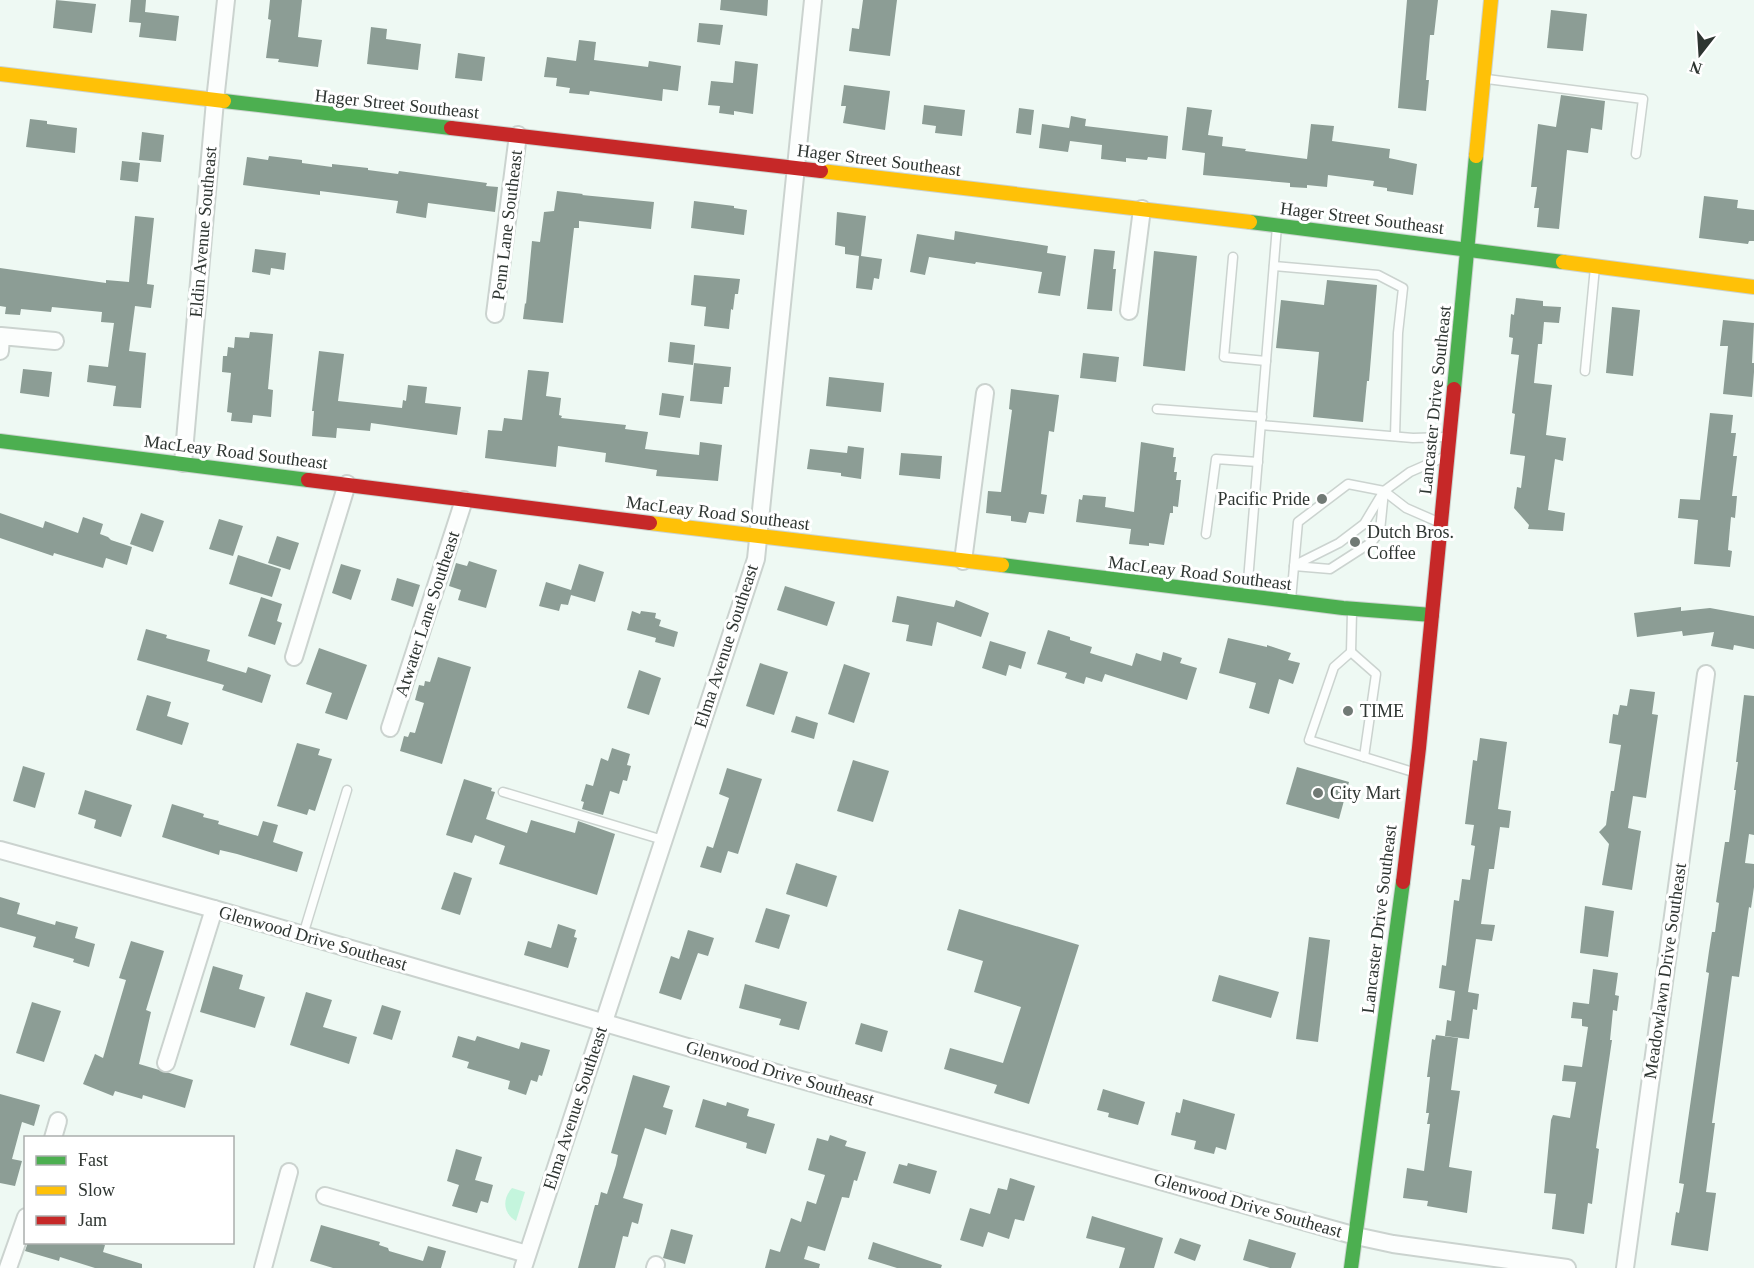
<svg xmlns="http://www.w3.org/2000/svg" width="1754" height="1268" viewBox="0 0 1754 1268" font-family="'Times New Roman',serif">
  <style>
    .green { fill: #c4f5dd }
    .building { fill: #8c9d95 }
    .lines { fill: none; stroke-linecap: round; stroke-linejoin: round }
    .lane-casing { stroke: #cbd3cf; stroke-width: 11 }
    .street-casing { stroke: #cbd3cf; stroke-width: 20 }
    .fast-casing { stroke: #cbd3cf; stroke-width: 16 }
    .slow-casing { stroke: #cbd3cf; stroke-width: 16 }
    .jam-casing { stroke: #cbd3cf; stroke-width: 16 }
    .lane { stroke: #fcfefd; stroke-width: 8 }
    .street { stroke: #fcfefd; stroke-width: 16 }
    .fast { stroke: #4caf50; stroke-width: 14 }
    .slow { stroke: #ffc107; stroke-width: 14 }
    .jam { stroke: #c62828; stroke-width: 14 }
    .poi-dot { fill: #717a75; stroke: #fff; stroke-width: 2 }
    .labels { text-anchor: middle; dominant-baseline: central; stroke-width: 6; stroke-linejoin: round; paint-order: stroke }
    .street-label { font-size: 18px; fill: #2e3531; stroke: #fff }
    .poi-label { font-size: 18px; fill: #2e3531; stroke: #fff; text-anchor: start }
  </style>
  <rect width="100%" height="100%" fill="#eef9f3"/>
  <path class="green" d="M512 1188 525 1192 516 1221C503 1213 502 1199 512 1188Z"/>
  <g class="building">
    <polygon points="56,0 96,4 92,33 53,28"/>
    <polygon points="131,0 146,0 145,12 179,16 176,41 139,37 141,23 129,22"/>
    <polygon points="270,0 302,0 298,37 322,40 318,67 278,62 279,59 266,58 271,20 268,19"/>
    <polygon points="721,0 768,0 767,16 720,10"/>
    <polygon points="863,0 897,0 890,56 849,51 852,28 859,29"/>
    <polygon points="1407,0 1438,0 1434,35 1430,35 1426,80 1429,80 1426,111 1398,108"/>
    <polygon points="1551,10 1587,14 1583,51 1547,48"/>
    <polygon points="699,23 723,25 720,45 697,42"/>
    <polygon points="371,27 387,29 386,39 421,44 418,70 367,64"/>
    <polygon points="579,40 596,42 594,60 648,67 649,61 681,66 678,91 663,89 662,101 590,91 589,95 569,93 570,88 556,86 557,78 544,77 547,57 576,61"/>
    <polygon points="458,53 485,57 482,81 455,78"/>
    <polygon points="735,61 758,64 753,114 734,111 734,115 719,113 720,106 708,105 711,81 733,83"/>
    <polygon points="844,85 890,91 885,130 843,123 846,106 841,106"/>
    <polygon points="1561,95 1605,101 1602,130 1591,128 1588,153 1567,150 1559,229 1537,227 1539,208 1534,208 1537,187 1531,187 1538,124 1556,127"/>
    <polygon points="924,105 965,110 962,136 935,133 936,126 922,124"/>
    <polygon points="1187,107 1212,110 1208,135 1223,137 1222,146 1246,149 1245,151 1307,159 1311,124 1334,126 1332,141 1390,149 1389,158 1417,164 1413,195 1387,191 1387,188 1373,186 1374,181 1328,175 1327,187 1307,185 1307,188 1290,187 1290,183 1203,175 1205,153 1182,150"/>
    <polygon points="1019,108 1034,110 1031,135 1016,133"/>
    <polygon points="1071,116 1086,119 1085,126 1168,136 1166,159 1148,157 1147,160 1126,158 1126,162 1101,159 1102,145 1070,141 1068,152 1039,148 1042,124 1069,128"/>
    <polygon points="30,119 47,121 47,124 77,128 75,153 26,147"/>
    <polygon points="142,132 164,135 161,162 139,160"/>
    <polygon points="269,156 302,160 302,163 332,167 332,164 368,168 368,170 398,174 399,171 487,183 486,186 498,187 495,212 428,203 426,218 396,213 398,201 320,191 320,195 243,185 247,157 268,160"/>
    <polygon points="122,161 140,163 138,182 120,180"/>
    <polygon points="557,191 583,194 582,195 654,202 651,229 579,221 579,228 574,228 563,323 523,319 525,303 526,304 532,241 540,242 544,212 554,211"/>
    <polygon points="1704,196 1738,200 1737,208 1754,210 1754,241 1749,241 1748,244 1699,238"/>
    <polygon points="694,201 734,206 734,208 747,210 744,235 691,228"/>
    <polygon points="837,212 866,216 861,256 882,259 879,279 874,278 872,290 856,288 859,256 845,254 845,247 835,245"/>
    <polygon points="135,216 154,218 147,284 154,285 151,308 135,306 129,351 146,353 141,408 113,406 116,386 87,382 89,365 108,367 114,323 101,322 102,312 52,307 51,312 21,309 20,315 5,314 6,307 0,306 0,268 106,283 106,280 129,282"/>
    <polygon points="955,231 1048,246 1047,253 1066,256 1060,296 1038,293 1042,272 976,262 975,264 929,257 925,275 910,272 917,234 954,240"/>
    <polygon points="255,249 286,253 284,270 271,268 270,275 252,272"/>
    <polygon points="1094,249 1115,251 1113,269 1116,269 1112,311 1087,309"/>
    <polygon points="1154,251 1197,256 1185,371 1143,366"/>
    <polygon points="694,275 740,279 738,294 735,294 733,310 731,309 729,329 704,326 706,307 691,305"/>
    <polygon points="1327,280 1377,285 1369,381 1367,381 1363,422 1313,417 1319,352 1276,348 1281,300 1324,305"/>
    <polygon points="1516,298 1543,301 1543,306 1561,307 1559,323 1544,322 1542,344 1538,344 1534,383 1552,385 1546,435 1566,438 1563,461 1555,459 1548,510 1565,513 1563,531 1528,529 1529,525 1514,508 1517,487 1521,488 1525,456 1510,454 1515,414 1512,413 1519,355 1511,354 1513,338 1509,337 1511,314 1514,315"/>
    <polygon points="1612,307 1640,310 1633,376 1606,373"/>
    <polygon points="1723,320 1754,323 1752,363 1754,363 1754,372 1752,397 1723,394 1728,346 1720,346"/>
    <polygon points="250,332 273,334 268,389 273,390 271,417 253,415 252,423 231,421 232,413 227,412 231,373 222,372 223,356 227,356 228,347 234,348 235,337 249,338"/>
    <polygon points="670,342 695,345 693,365 668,362"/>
    <polygon points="319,351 344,354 338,401 402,408 403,400 406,401 408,385 427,387 425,403 461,407 457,435 371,423 370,431 337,428 336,438 312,436 314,411 312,411"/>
    <polygon points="1083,353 1119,357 1116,382 1080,378"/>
    <polygon points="694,363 731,367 729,387 724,387 722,404 690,401"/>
    <polygon points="23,369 52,372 49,397 20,393"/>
    <polygon points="528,370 549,372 546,396 561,398 559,415 562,416 561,418 626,425 625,429 648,432 645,449 699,455 700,442 722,445 718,481 656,476 657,470 605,462 606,453 558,446 556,467 485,458 488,430 502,431 504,418 522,420"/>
    <polygon points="829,377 884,383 881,412 826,406"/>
    <polygon points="1011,389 1059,395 1054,432 1049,431 1041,494 1047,495 1044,514 1029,512 1026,523 1011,521 1011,516 986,513 988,491 1001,492 1012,410 1009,409"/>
    <polygon points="662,393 684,396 680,418 659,415"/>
    <polygon points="1710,413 1733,415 1731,433 1736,433 1733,456 1737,456 1732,496 1737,496 1735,518 1731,517 1728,550 1732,551 1730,567 1694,564 1698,520 1678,518 1680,499 1700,500"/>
    <polygon points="1141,442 1174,448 1173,457 1176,457 1174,472 1177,472 1176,480 1181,480 1178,507 1173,506 1173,513 1170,513 1164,545 1149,543 1149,546 1129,544 1131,529 1076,522 1079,499 1082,500 1083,495 1106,497 1105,507 1134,512"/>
    <polygon points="848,446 864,448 861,479 841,476 841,473 807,469 810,449 847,453"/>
    <polygon points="901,453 942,456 940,479 899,475"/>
    <polygon points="0,513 43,528 45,521 78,533 83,517 103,524 100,534 108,537 111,540 132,547 127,565 106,558 103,568 54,553 53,556 0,538"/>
    <polygon points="141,513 164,521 153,552 130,544"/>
    <polygon points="219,519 243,526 233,556 209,549"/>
    <polygon points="277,536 299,543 290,570 268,563"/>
    <polygon points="238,555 281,569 272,597 229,584"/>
    <polygon points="469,561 497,570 486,608 458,600 461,590 449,586 456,563 467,566"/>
    <polygon points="341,564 361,570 351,600 332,593"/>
    <polygon points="579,564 604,572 595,602 571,595 568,605 561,604 559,611 539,606 546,582 571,590"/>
    <polygon points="397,578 420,585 413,607 391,600"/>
    <polygon points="785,586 835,602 827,626 777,610"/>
    <polygon points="897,596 954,607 956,600 989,613 981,637 937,622 932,646 906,641 909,625 892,622"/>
    <polygon points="261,597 282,604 277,621 282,623 275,645 248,636"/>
    <polygon points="1681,607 1681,611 1710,608 1754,616 1754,649 1734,645 1733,650 1711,646 1714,632 1683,636 1682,631 1637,637 1634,613"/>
    <polygon points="632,611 640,614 641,611 656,613 655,618 661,620 659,626 678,632 674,647 655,642 656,638 627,630"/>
    <polygon points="146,629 167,635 166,638 210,650 207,661 246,673 248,667 271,675 262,703 222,690 224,685 137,660"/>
    <polygon points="1048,630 1070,637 1070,640 1092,647 1090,653 1132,666 1136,653 1161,661 1163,652 1182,658 1180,663 1197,668 1187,700 1105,674 1102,682 1086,677 1084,684 1065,678 1067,673 1037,664"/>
    <polygon points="1228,638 1267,647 1267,645 1291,653 1288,660 1300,663 1293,684 1279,679 1269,714 1249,708 1256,683 1219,673"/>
    <polygon points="990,641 1026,652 1021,669 1009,665 1006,676 982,668"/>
    <polygon points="319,648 367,665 347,720 325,713 332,693 306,684"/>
    <polygon points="438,657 471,667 442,764 400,751 404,736 408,737 410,732 415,733 424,703 415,700 419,685 424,686 425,681 430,682"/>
    <polygon points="760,663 788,672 774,715 746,706"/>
    <polygon points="844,664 870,673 854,723 828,714"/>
    <polygon points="639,670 661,678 649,715 627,708"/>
    <polygon points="1630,689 1655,692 1652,714 1658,715 1646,798 1633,796 1628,828 1641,831 1632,890 1602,885 1609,844 1599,832 1606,825 1611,791 1614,791 1621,745 1609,743 1613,714 1618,715 1620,705 1627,706"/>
    <polygon points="147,695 171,702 167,716 189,723 182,745 136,730"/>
    <polygon points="1744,695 1754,696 1754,835 1749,834 1745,863 1754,864 1754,887 1751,908 1749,907 1739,977 1732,976 1712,1123 1715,1123 1706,1192 1716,1193 1708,1251 1671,1245 1676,1212 1679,1213 1684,1184 1679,1183 1709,973 1706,972 1709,951 1712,932 1715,932 1719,903 1716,902 1725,842 1729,842 1736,790 1734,790 1738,762 1736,762"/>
    <polygon points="796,716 818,723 814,739 791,732"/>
    <polygon points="1480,738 1507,742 1498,809 1511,811 1509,828 1500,827 1494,869 1489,869 1481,924 1495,925 1492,941 1476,939 1468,992 1479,994 1477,1010 1473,1009 1469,1039 1445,1036 1447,1020 1451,1021 1455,991 1439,988 1442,965 1446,966 1454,900 1459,901 1462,879 1470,880 1475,846 1471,845 1474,825 1465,824 1473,760 1477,761"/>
    <polygon points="297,743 320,749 318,755 332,759 315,811 309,809 307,815 277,806"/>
    <polygon points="612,748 630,754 627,765 631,766 627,781 623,780 619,794 610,791 603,815 582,809 584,802 581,801 586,784 593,786 601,758 608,761"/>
    <polygon points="853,760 889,771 873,822 837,811"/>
    <polygon points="23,766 45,773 35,808 13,801"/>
    <polygon points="1297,767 1349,782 1339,819 1286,804"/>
    <polygon points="727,768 762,779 738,854 728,851 721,873 700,867 707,846 713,848 729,798 719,794"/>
    <polygon points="464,779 492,788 491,791 495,792 486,819 527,833 531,820 575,833 578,821 615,834 597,895 499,864 505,846 475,835 472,843 446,835"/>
    <polygon points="85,790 132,805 121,837 94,828 96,820 78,814"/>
    <polygon points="172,804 204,814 203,817 219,821 218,824 258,836 263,821 278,825 273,842 303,852 297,872 237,854 220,850 219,855 162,837"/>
    <polygon points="796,863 837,876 827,907 786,894"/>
    <polygon points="454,872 472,878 460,915 441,909"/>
    <polygon points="0,897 20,903 17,914 55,925 56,921 78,927 75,938 95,944 89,967 73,962 74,959 33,947 36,937 0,927"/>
    <polygon points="1585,906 1614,911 1608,957 1580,953"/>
    <polygon points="766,908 790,915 779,949 755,942"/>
    <polygon points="959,909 1079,945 1029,1104 994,1093 997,1085 944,1069 950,1048 1003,1063 1021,1007 974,992 983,961 947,950"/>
    <polygon points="558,924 576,930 574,937 577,938 568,968 524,955 528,941 551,948"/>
    <polygon points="688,930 714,938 708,956 698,953 681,1000 659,993 671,956 679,959"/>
    <polygon points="1309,937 1330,940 1318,1042 1296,1039"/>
    <polygon points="131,941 164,951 146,1010 151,1012 139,1064 193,1080 185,1108 143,1095 142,1099 115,1091 113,1096 83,1084 95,1054 103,1058 126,980 119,978"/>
    <polygon points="213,966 243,975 239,989 265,997 255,1028 200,1012"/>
    <polygon points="1593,969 1618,973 1615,995 1619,996 1617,1011 1613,1010 1610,1040 1612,1040 1596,1148 1599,1149 1592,1204 1588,1203 1584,1234 1552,1229 1556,1194 1544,1193 1551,1120 1553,1115 1570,1118 1576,1082 1562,1081 1564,1065 1582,1067 1588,1027 1582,1026 1582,1019 1571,1018 1573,1002 1589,1004"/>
    <polygon points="1219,975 1279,992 1271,1018 1212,1001"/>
    <polygon points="745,984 807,1002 799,1030 779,1025 781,1019 739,1008"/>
    <polygon points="306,992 332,1000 323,1027 357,1037 349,1064 290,1045"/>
    <polygon points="32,1002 61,1011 44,1062 16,1053"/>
    <polygon points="382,1005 401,1011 392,1040 373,1034"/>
    <polygon points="861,1023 888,1031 882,1052 855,1044"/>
    <polygon points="1436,1035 1458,1038 1451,1090 1460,1091 1449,1167 1472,1171 1467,1213 1427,1206 1428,1201 1403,1198 1407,1168 1424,1171 1430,1124 1427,1124 1429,1113 1426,1113 1430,1077 1427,1077 1432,1039 1435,1040"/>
    <polygon points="458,1036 475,1041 477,1036 519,1049 521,1042 550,1050 542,1076 539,1075 537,1082 531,1080 526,1095 508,1089 510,1081 467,1068 469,1062 452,1057"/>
    <polygon points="633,1075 670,1086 663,1107 673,1110 666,1135 645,1128 623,1198 643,1204 638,1224 632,1222 628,1237 623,1236 615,1268 578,1268 595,1205 598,1205 601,1192 607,1194 616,1165 618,1155 611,1153"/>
    <polygon points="1103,1089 1145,1102 1138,1125 1108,1117 1109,1113 1097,1110"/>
    <polygon points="0,1094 40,1105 34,1126 22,1122 12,1159 22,1161 15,1186 0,1183"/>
    <polygon points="703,1099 726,1106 727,1102 749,1109 747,1116 775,1124 766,1154 746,1148 747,1143 695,1127"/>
    <polygon points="1183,1099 1235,1114 1226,1150 1216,1147 1214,1154 1194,1149 1196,1141 1171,1135 1176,1112 1180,1113"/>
    <polygon points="830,1135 847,1141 845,1146 866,1152 857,1181 854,1180 849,1198 842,1197 825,1251 808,1246 804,1259 820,1264 819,1268 765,1268 770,1249 780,1252 791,1218 801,1222 807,1201 816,1204 825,1175 808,1170 817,1138 828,1141"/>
    <polygon points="456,1149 482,1157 475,1180 493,1185 488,1203 481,1201 477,1213 452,1206 459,1185 447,1181"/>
    <polygon points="908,1163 937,1171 930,1194 893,1183 899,1164 907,1166"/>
    <polygon points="1010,1178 1035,1186 1024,1221 1015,1219 1009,1239 988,1232 983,1247 960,1240 970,1208 990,1214 998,1188 1007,1190"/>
    <polygon points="1092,1216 1163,1238 1154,1268 1119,1268 1125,1248 1086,1238"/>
    <polygon points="321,1225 380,1242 379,1245 388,1248 389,1251 423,1261 428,1246 446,1251 441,1268 333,1268 310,1261"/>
    <polygon points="671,1229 693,1235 685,1264 663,1258"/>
    <polygon points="1180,1238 1201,1245 1195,1261 1174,1253"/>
    <polygon points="1249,1239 1296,1253 1291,1268 1270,1268 1243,1260"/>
    <polygon points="28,1242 96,1242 105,1245 103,1252 142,1264 142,1268 95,1268 60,1257 59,1261 25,1251"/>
    <polygon points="873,1242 942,1265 941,1268 897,1268 868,1259"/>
  </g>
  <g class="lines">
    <g class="lane-casing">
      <g id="lane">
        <polyline points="1487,79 1643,99 1636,154"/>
        <polyline points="1233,257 1224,357 1266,361"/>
        <polyline points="1274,266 1378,275 1403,288 1398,333 1395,436"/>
        <polyline points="1585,371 1595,267"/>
        <polyline points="1157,409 1262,417"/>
        <polyline points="1261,425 1413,438 1446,437"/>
        <polyline points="1384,491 1406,508 1438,522"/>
        <polyline points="1206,534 1216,459 1258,462"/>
        <polyline points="1295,565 1339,543 1364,524 1382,494"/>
        <polyline points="1294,566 1330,569 1372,542 1380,531 1384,491"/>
        <polyline points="1247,593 1277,226"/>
        <polyline points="1291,600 1298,522 1348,484 1384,491 1410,472 1442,458"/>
        <polyline points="1352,612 1351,652 1334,667 1309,740 1413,772"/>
        <polyline points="1351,652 1376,674 1364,757"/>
        <polyline points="503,792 663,840"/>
        <polyline points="303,935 347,790"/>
      </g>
    </g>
    <g class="street-casing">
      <g id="street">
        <polyline points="1129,311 1142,209"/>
        <polyline points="495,314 518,135"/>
        <polyline points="0,351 1,336 55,341"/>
        <polyline points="183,463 215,101 226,0"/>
        <polyline points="963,561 985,393"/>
        <polyline points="294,657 347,484"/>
        <polyline points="390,728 464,500"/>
        <polyline points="0,850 214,909 780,1074 1356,1236 1393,1244 1567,1268"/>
        <polyline points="166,1063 214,909"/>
        <polyline points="53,1138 58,1121"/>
        <polyline points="325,1196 527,1254"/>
        <polyline points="8,1268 26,1217"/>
        <polyline points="263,1268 289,1172"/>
        <polyline points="523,1268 756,559 813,0"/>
        <polyline points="655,1268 656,1265"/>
        <polyline points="1625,1268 1706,674"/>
      </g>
    </g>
    <g class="fast-casing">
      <g id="fast">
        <polyline points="224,101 451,128"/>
        <polyline points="1250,222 1563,262"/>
        <polyline points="1454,389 1476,156"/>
        <polyline points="0,441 308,480"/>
        <polyline points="1002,565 1343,608 1432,615"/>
        <polyline points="1351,1268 1403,882"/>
      </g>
    </g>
    <g class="slow-casing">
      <g id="slow">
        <polyline points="0,74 224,101"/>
        <polyline points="1476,156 1491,0"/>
        <polyline points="821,171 1250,222"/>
        <polyline points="1563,262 1754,287"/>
        <polyline points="650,523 1002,565"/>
      </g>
    </g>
    <g class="jam-casing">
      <g id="jam">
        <polyline points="451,128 821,171"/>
        <polyline points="308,480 650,523"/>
        <polyline points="1403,882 1419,748 1454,389"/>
      </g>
    </g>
    <use href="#lane" class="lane"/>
    <use href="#street" class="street"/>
    <use href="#fast" class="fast"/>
    <use href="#slow" class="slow"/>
    <use href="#jam" class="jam"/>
  </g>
  <g class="poi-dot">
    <circle cx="1322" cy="499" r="6"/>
    <circle cx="1355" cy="542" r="6"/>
    <circle cx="1348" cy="711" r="6"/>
    <circle cx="1318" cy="793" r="6"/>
  </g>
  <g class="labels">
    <g class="street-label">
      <text transform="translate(397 104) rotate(6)">Hager Street Southeast</text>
      <text transform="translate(879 160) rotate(7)">Hager Street Southeast</text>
      <text transform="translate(1362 218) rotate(7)">Hager Street Southeast</text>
      <text transform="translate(507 225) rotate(-83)">Penn Lane Southeast</text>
      <text transform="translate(203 232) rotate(-85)">Eldin Avenue Southeast</text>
      <text transform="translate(1435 400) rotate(-84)">Lancaster Drive Southeast</text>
      <text transform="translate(236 452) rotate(7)">MacLeay Road Southeast</text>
      <text transform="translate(718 513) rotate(7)">MacLeay Road Southeast</text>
      <text transform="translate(1200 573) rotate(7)">MacLeay Road Southeast</text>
      <text transform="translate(427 614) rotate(-72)">Atwater Lane Southeast</text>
      <text transform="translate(726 646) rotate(-72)">Elma Avenue Southeast</text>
      <text transform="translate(1379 919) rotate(-83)">Lancaster Drive Southeast</text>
      <text transform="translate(313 938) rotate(16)">Glenwood Drive Southeast</text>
      <text transform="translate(1665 971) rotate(-82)">Meadowlawn Drive Southeast</text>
      <text transform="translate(780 1073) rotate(16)">Glenwood Drive Southeast</text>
      <text transform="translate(575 1108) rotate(-72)">Elma Avenue Southeast</text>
      <text transform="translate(1248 1205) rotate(16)">Glenwood Drive Southeast</text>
    </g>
    <g class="poi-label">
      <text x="1310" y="499" text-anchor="end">Pacific Pride</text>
      <text x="1367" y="532">Dutch Bros.<tspan x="1367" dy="21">Coffee</tspan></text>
      <text x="1360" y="711">TIME</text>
      <text x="1330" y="793">City Mart</text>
    </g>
  </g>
  <rect x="24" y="1136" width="210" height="108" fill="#ffffff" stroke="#abaead" stroke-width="1.5"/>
  <rect x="36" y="1156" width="30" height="9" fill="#4caf50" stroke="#abaead" stroke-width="1.5"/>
  <text x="78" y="1166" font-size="18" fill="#2e3531">Fast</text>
  <rect x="36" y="1186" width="30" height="9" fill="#ffc107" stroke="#abaead" stroke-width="1.5"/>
  <text x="78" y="1196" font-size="18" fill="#2e3531">Slow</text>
  <rect x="36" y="1216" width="30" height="9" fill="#c62828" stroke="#abaead" stroke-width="1.5"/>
  <text x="78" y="1226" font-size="18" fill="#2e3531">Jam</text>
  <g transform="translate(1700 54) rotate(197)" stroke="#ffffff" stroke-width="4.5" paint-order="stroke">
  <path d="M0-4.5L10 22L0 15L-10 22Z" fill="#2e3531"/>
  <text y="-9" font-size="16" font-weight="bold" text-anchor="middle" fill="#2e3531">N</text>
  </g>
</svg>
